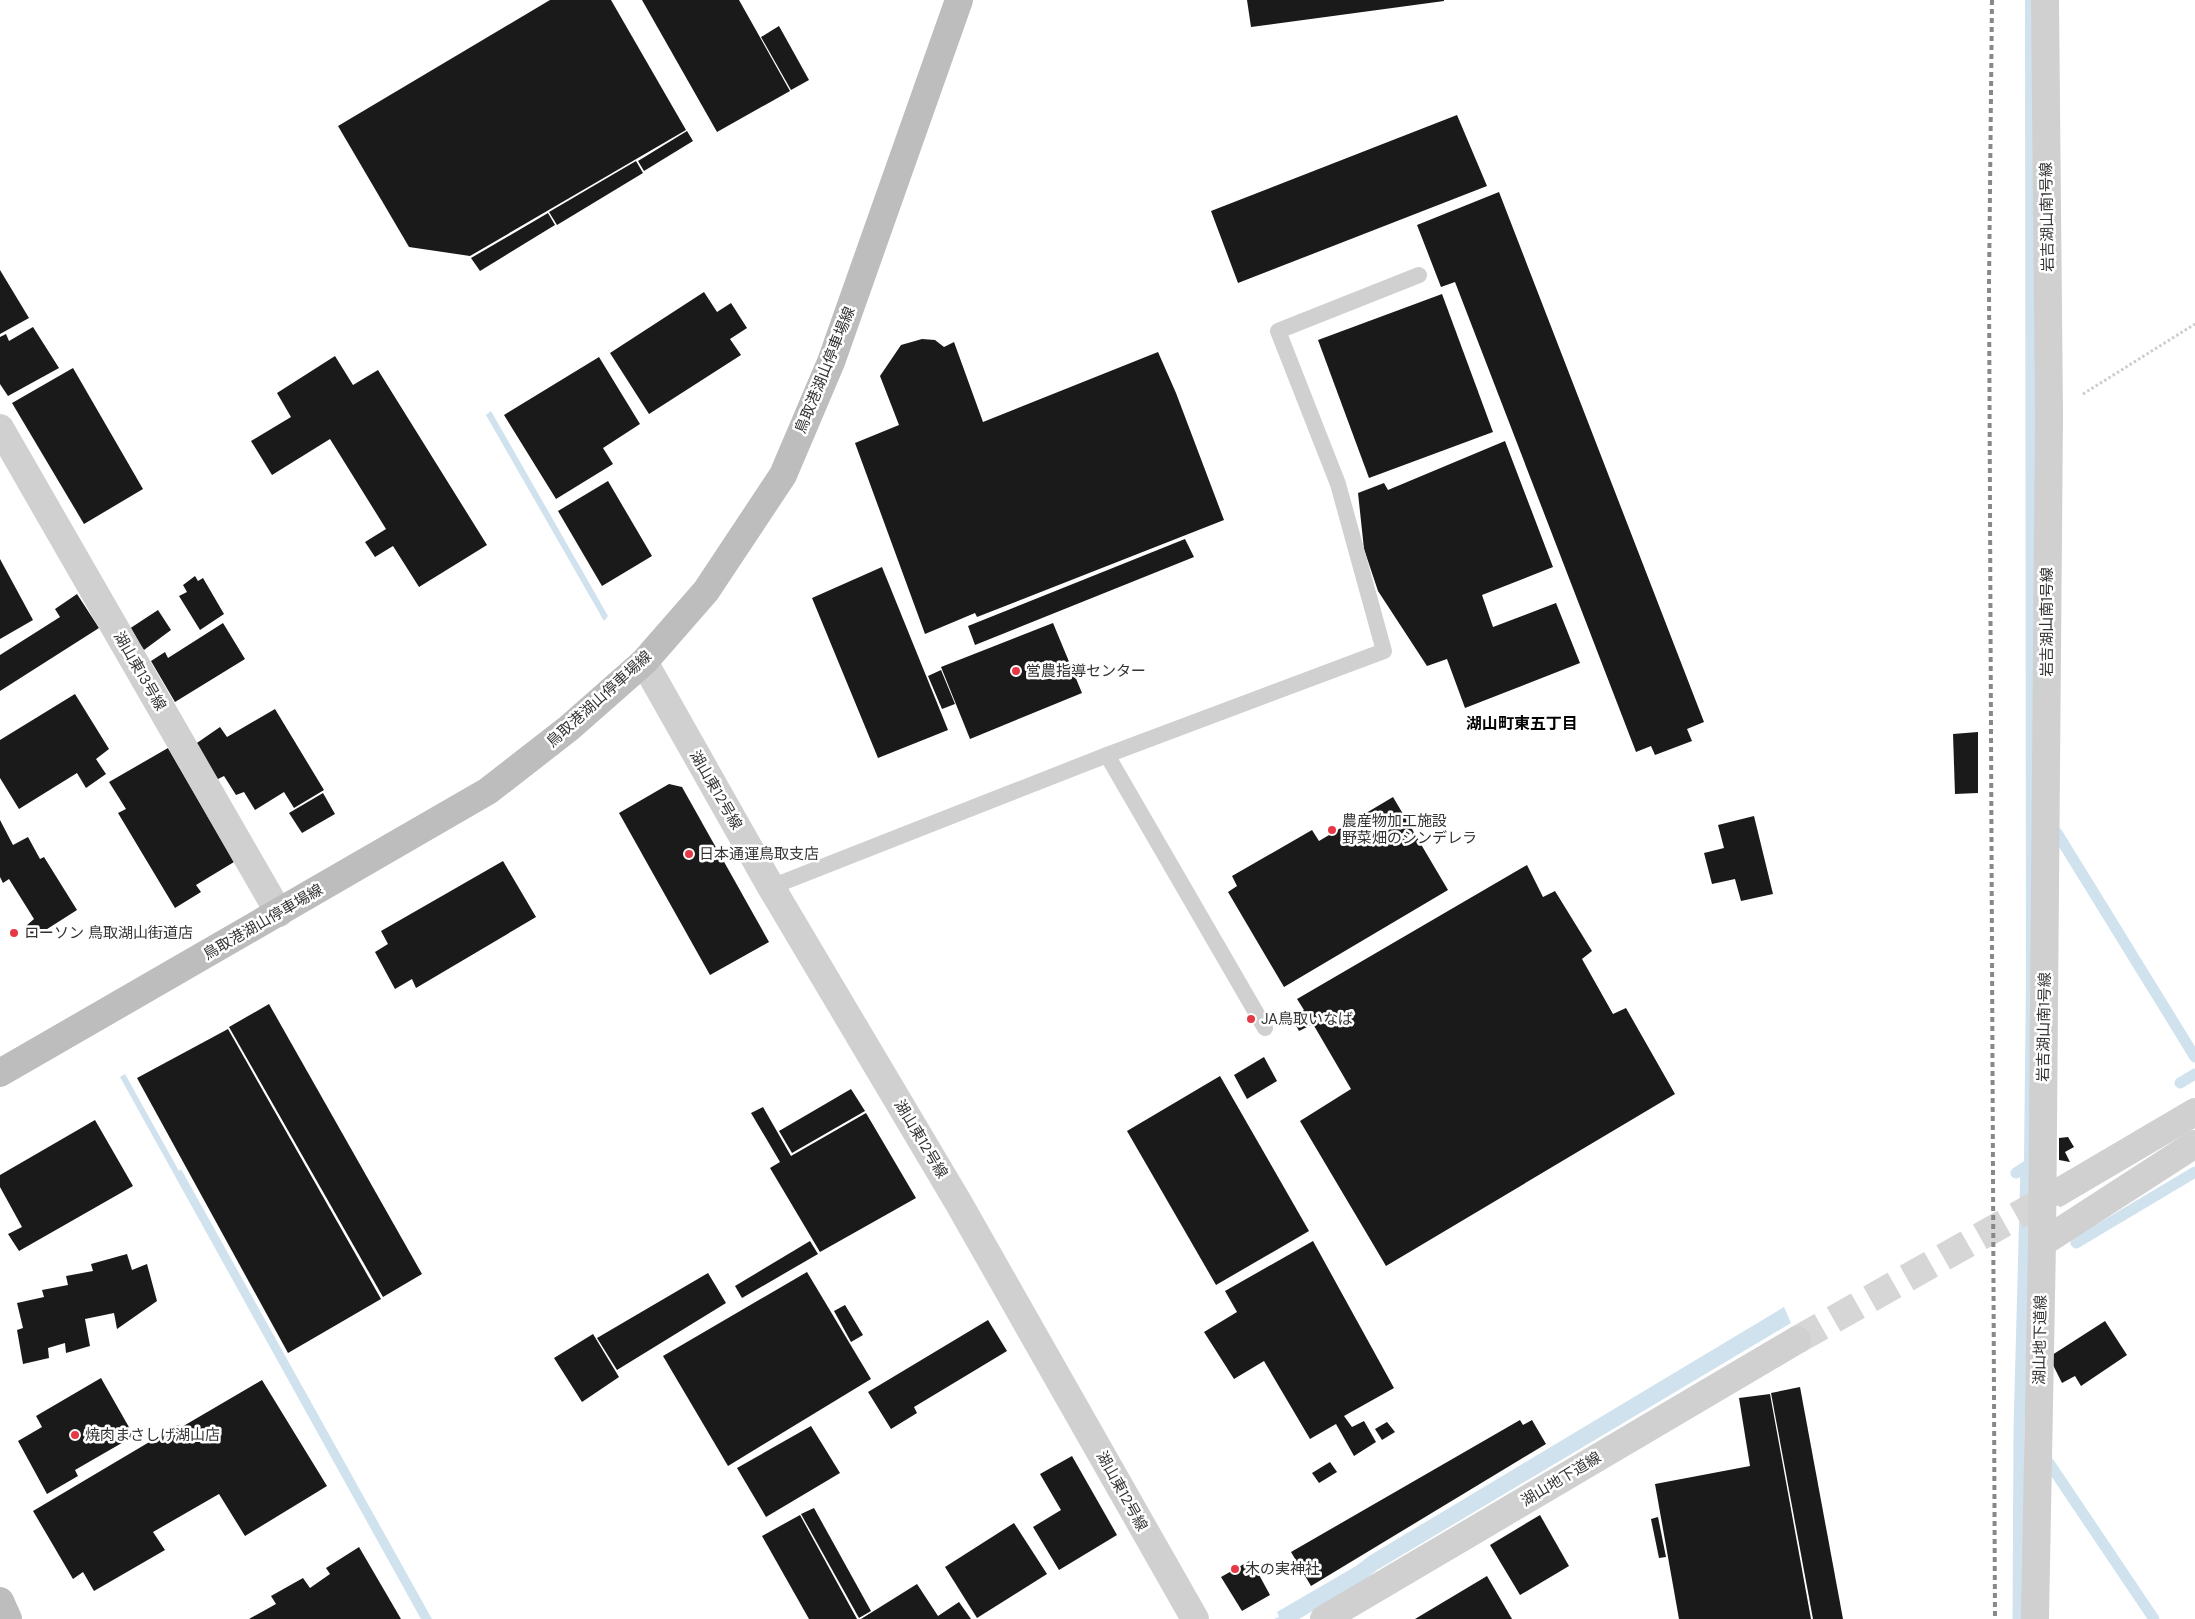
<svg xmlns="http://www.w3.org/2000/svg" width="2195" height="1619" viewBox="0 0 2195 1619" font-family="'DM Sans','Noto Sans JP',sans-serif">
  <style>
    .water { fill: #cfe2ee }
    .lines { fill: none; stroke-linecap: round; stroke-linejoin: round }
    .stream { stroke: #cfe2ee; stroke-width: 11 }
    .building { fill: #1a1a1a }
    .street-tunnel { stroke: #d6d6d6; stroke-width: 28; stroke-dasharray: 28 14; stroke-linecap: butt }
    .path { stroke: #cdcdcd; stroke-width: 3; stroke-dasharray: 2.5 2.5; stroke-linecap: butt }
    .lane { stroke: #d0d0d0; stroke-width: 16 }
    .street { stroke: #d0d0d0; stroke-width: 28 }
    .secondary { stroke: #bdbdbd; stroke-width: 28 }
    .rail { stroke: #888; stroke-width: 4; stroke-dasharray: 5 4; stroke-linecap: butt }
    .poi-dot { fill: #e63946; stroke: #fff; stroke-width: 2 }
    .labels { text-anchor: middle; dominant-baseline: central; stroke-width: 5; stroke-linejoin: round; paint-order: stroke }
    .street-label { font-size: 15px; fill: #333; stroke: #fff }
    .poi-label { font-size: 15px; fill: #333; stroke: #fff; text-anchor: start }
    .neighbourhood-label { font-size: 16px; font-weight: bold; fill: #000; stroke: #fff }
  </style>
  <rect width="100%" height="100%" fill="#fff"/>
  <g class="water">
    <polygon points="2025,0 2036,0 2036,1165 2021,1178 2024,1161 2026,977"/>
    <polygon points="491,411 608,616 604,621 486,415"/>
    <polygon points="125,1074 179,1171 181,1169 432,1619 421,1619 120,1077"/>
    <polygon points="1784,1307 1791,1323 1377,1570 1360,1583 1299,1619 1274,1619 1279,1617 1277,1612 1356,1566 1369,1556"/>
  </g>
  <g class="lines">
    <g class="stream">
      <polyline points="2057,833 2195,1057"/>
      <polyline points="2180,1083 2195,1074"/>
      <polyline points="2016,1173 2030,1164 2030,1159"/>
      <polyline points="2076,1243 2195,1172"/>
      <polyline points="2049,1463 2154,1619"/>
      <polyline points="2018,1619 2019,1430 2026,1167"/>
    </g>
  </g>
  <g class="building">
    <polygon points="550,0 611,0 686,130 470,256 409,247 338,126"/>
    <polygon points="642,0 739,0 790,91 717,132"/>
    <polygon points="1247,0 1444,0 1444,1 1251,27"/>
    <polygon points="779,26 809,80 791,90 761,37"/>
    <polygon points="1457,115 1487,186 1238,283 1211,211"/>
    <polygon points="687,131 693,141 644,171 638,161"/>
    <polygon points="636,161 643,173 557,225 549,212"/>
    <polygon points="1499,192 1704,722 1687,729 1692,741 1655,755 1651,746 1636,752 1455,282 1441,287 1417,225"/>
    <polygon points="548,213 555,225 480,271 471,258"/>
    <polygon points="0,270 29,318 0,334"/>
    <polygon points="704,292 717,312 731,303 747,328 730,339 741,355 649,414 610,353"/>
    <polygon points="1442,294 1493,432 1369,478 1318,340"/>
    <polygon points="33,327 59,368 8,396 0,384 0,337 6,334 9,341"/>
    <polygon points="922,339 935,340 944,347 954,342 983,422 1158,352 1176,393 1224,520 977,617 975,613 925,634 855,443 899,425 880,376 901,345"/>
    <polygon points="335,356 353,385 378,370 487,545 419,587 393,546 375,557 365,542 386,529 330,439 272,475 251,441 291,417 277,393"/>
    <polygon points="599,357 640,424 603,448 613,464 556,499 504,415"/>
    <polygon points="73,368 143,489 84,524 12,403"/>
    <polygon points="1505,441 1553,567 1482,595 1493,627 1556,603 1580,663 1465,708 1447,659 1427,666 1378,591 1364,549 1358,493 1384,483 1388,490"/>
    <polygon points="608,481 652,556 602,586 558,511"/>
    <polygon points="1185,539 1194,557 975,645 968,626"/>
    <polygon points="0,559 33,620 0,639"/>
    <polygon points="882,567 948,730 878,758 812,598"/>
    <polygon points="195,576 198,581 203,578 224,614 200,630 179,596 187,592 183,585"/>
    <polygon points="77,594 99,628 0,691 0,655 60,617 55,609"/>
    <polygon points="158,610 171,630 144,650 129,629"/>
    <polygon points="223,623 245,659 175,702 151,661 165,652 168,658"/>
    <polygon points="1053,623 1082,693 970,739 941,667"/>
    <polygon points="941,670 955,704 942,709 928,676"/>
    <polygon points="75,694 109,749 96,759 106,774 86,788 77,773 19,809 0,778 0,740"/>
    <polygon points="275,709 324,790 294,808 284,792 255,810 244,792 236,795 224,776 216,780 194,745 220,727 227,737"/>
    <polygon points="1978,732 1978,793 1955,794 1953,734"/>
    <polygon points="168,748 234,862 196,885 201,892 175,908 118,813 126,809 109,782"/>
    <polygon points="669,784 682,787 769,942 710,975 619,813"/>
    <polygon points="323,793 335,814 302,833 289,813"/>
    <polygon points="1393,797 1448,890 1284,987 1228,892 1237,886 1232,876 1312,830 1319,841"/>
    <polygon points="1754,816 1773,894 1741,901 1735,879 1712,884 1704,853 1724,848 1718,825"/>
    <polygon points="0,820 13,845 28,837 40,859 44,857 77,910 33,938 26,926 34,919 9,879 3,883 0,877"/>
    <polygon points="503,861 536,917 416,988 412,979 395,989 375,952 388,944 381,931"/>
    <polygon points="1527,865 1543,897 1555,891 1592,951 1582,959 1613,1014 1626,1008 1675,1094 1386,1266 1300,1121 1351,1089 1313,1024 1299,1031 1291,1016 1304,1010 1297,999"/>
    <polygon points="269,1004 422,1274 383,1297 229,1027"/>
    <polygon points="228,1029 381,1299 288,1353 137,1078"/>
    <polygon points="1264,1057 1277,1081 1247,1099 1234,1075"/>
    <polygon points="1220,1076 1309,1231 1216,1285 1127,1131"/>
    <polygon points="851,1089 865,1111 792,1153 779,1131"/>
    <polygon points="763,1107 791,1156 866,1113 916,1198 820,1252 770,1168 780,1162 751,1113"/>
    <polygon points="95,1120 133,1186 19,1251 8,1234 22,1227 0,1187 0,1175"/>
    <polygon points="2068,1137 2074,1147 2065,1152 2070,1162 2059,1160 2059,1138"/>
    <polygon points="810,1241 818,1254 742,1298 735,1286"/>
    <polygon points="1313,1241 1394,1388 1344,1416 1352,1427 1364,1421 1376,1442 1354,1456 1336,1424 1310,1439 1264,1361 1234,1379 1204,1332 1237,1312 1225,1291"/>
    <polygon points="127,1254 132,1270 147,1264 157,1301 117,1329 114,1313 85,1319 90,1346 66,1353 65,1343 48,1348 49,1358 23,1364 17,1330 23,1328 17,1303 44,1297 42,1290 68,1285 66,1276 93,1271 91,1264"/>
    <polygon points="807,1272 871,1379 728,1466 663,1356"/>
    <polygon points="708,1273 726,1303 617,1370 597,1338"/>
    <polygon points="845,1305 863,1335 851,1342 834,1311"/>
    <polygon points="988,1320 1007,1351 914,1407 917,1413 891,1429 868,1392"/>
    <polygon points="2105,1321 2127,1355 2081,1386 2075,1376 2062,1383 2049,1357"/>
    <polygon points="593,1334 619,1377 582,1402 554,1358"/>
    <polygon points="101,1378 134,1436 75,1470 78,1476 47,1494 18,1441 42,1427 36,1416"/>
    <polygon points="262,1380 327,1486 245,1536 219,1494 153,1532 165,1550 94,1591 83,1572 73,1579 33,1511 178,1425 180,1428"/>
    <polygon points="1800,1387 1843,1619 1813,1619 1771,1393"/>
    <polygon points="1770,1394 1811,1619 1679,1619 1655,1484 1750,1466 1739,1398"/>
    <polygon points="1520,1420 1523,1425 1532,1420 1546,1444 1311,1586 1291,1552"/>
    <polygon points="1387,1422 1395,1432 1382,1440 1375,1429"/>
    <polygon points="811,1426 840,1473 766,1517 737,1468"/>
    <polygon points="1072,1456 1117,1535 1059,1570 1033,1527 1061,1510 1040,1474"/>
    <polygon points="1330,1462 1337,1472 1319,1483 1312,1473"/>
    <polygon points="814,1508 871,1611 859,1618 801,1514"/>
    <polygon points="800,1515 857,1619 809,1619 762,1536"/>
    <polygon points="1540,1515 1569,1566 1520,1595 1490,1545"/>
    <polygon points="1658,1517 1666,1557 1659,1558 1651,1519"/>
    <polygon points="1014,1523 1047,1574 977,1618 945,1567"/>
    <polygon points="359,1547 401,1619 249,1619 276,1604 271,1596 303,1578 310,1588 330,1574 326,1568"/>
    <polygon points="1251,1560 1270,1595 1242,1611 1221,1577"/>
    <polygon points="1487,1576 1512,1619 1415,1619"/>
    <polygon points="917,1584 938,1616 959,1602 971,1619 861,1619"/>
  </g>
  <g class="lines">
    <polyline class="street-tunnel" points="1797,1340 2059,1192"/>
    <polyline class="path" points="2083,394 2195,324"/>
    <g class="lane">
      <polyline points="1107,755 1265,1028"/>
      <polyline points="771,887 1107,755 1384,651 1338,484 1278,331 1419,275"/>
    </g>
    <g class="street">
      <polyline points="0,428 279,913"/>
      <polyline points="644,662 771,887 958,1202 1195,1619"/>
      <polyline points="2059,1192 2195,1112"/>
      <polyline points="2042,1243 2049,415 2045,0"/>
      <polyline points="1324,1619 1797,1340"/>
      <polyline points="2035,1619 2042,1243 2195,1144"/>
    </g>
    <g class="secondary">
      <polyline points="0,1073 488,791 569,728 644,662 706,591 783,475 831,362 959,0"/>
      <polyline points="0,1601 8,1619"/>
    </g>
    <polyline class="rail" points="1992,0 1989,285 1995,1619"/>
  </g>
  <g class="poi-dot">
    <circle cx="1016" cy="671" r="5"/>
    <circle cx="1332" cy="830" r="5"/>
    <circle cx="689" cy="854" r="5"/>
    <circle cx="14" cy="933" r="5"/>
    <circle cx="1251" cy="1019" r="5"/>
    <circle cx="75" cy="1435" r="5"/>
    <circle cx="1235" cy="1569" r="5"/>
  </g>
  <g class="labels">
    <g class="street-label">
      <text transform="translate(2047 217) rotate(-91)">岩吉湖山南1号線</text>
      <text transform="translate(825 370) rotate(-68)">鳥取港湖山停車場線</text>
      <text transform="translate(2047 622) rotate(-90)">岩吉湖山南1号線</text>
      <text transform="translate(140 671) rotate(60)">湖山東13号線</text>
      <text transform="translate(599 699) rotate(-42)">鳥取港湖山停車場線</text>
      <text transform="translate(716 790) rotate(60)">湖山東12号線</text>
      <text transform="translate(263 922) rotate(-30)">鳥取港湖山停車場線</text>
      <text transform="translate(2044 1027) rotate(-89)">岩吉湖山南1号線</text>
      <text transform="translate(921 1139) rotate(59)">湖山東12号線</text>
      <text transform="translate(2040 1340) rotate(-89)">湖山地下道線</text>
      <text transform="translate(1561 1479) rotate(-31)">湖山地下道線</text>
      <text transform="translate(1122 1491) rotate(61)">湖山東12号線</text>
    </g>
    <g class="poi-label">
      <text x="1026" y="671">営農指導センター</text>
      <text x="1342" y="821">農産物加工施設<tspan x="1342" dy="17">野菜畑のシンデレラ</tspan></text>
      <text x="699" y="854">日本通運鳥取支店</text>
      <text x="24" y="933">ローソン 鳥取湖山街道店</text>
      <text x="1261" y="1019">JA鳥取いなば</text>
      <text x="85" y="1435">焼肉まさしげ湖山店</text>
      <text x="1245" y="1569">木の実神社</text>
    </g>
    <g class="neighbourhood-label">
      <text x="1522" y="723">湖山町東五丁目</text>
    </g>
  </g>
</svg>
